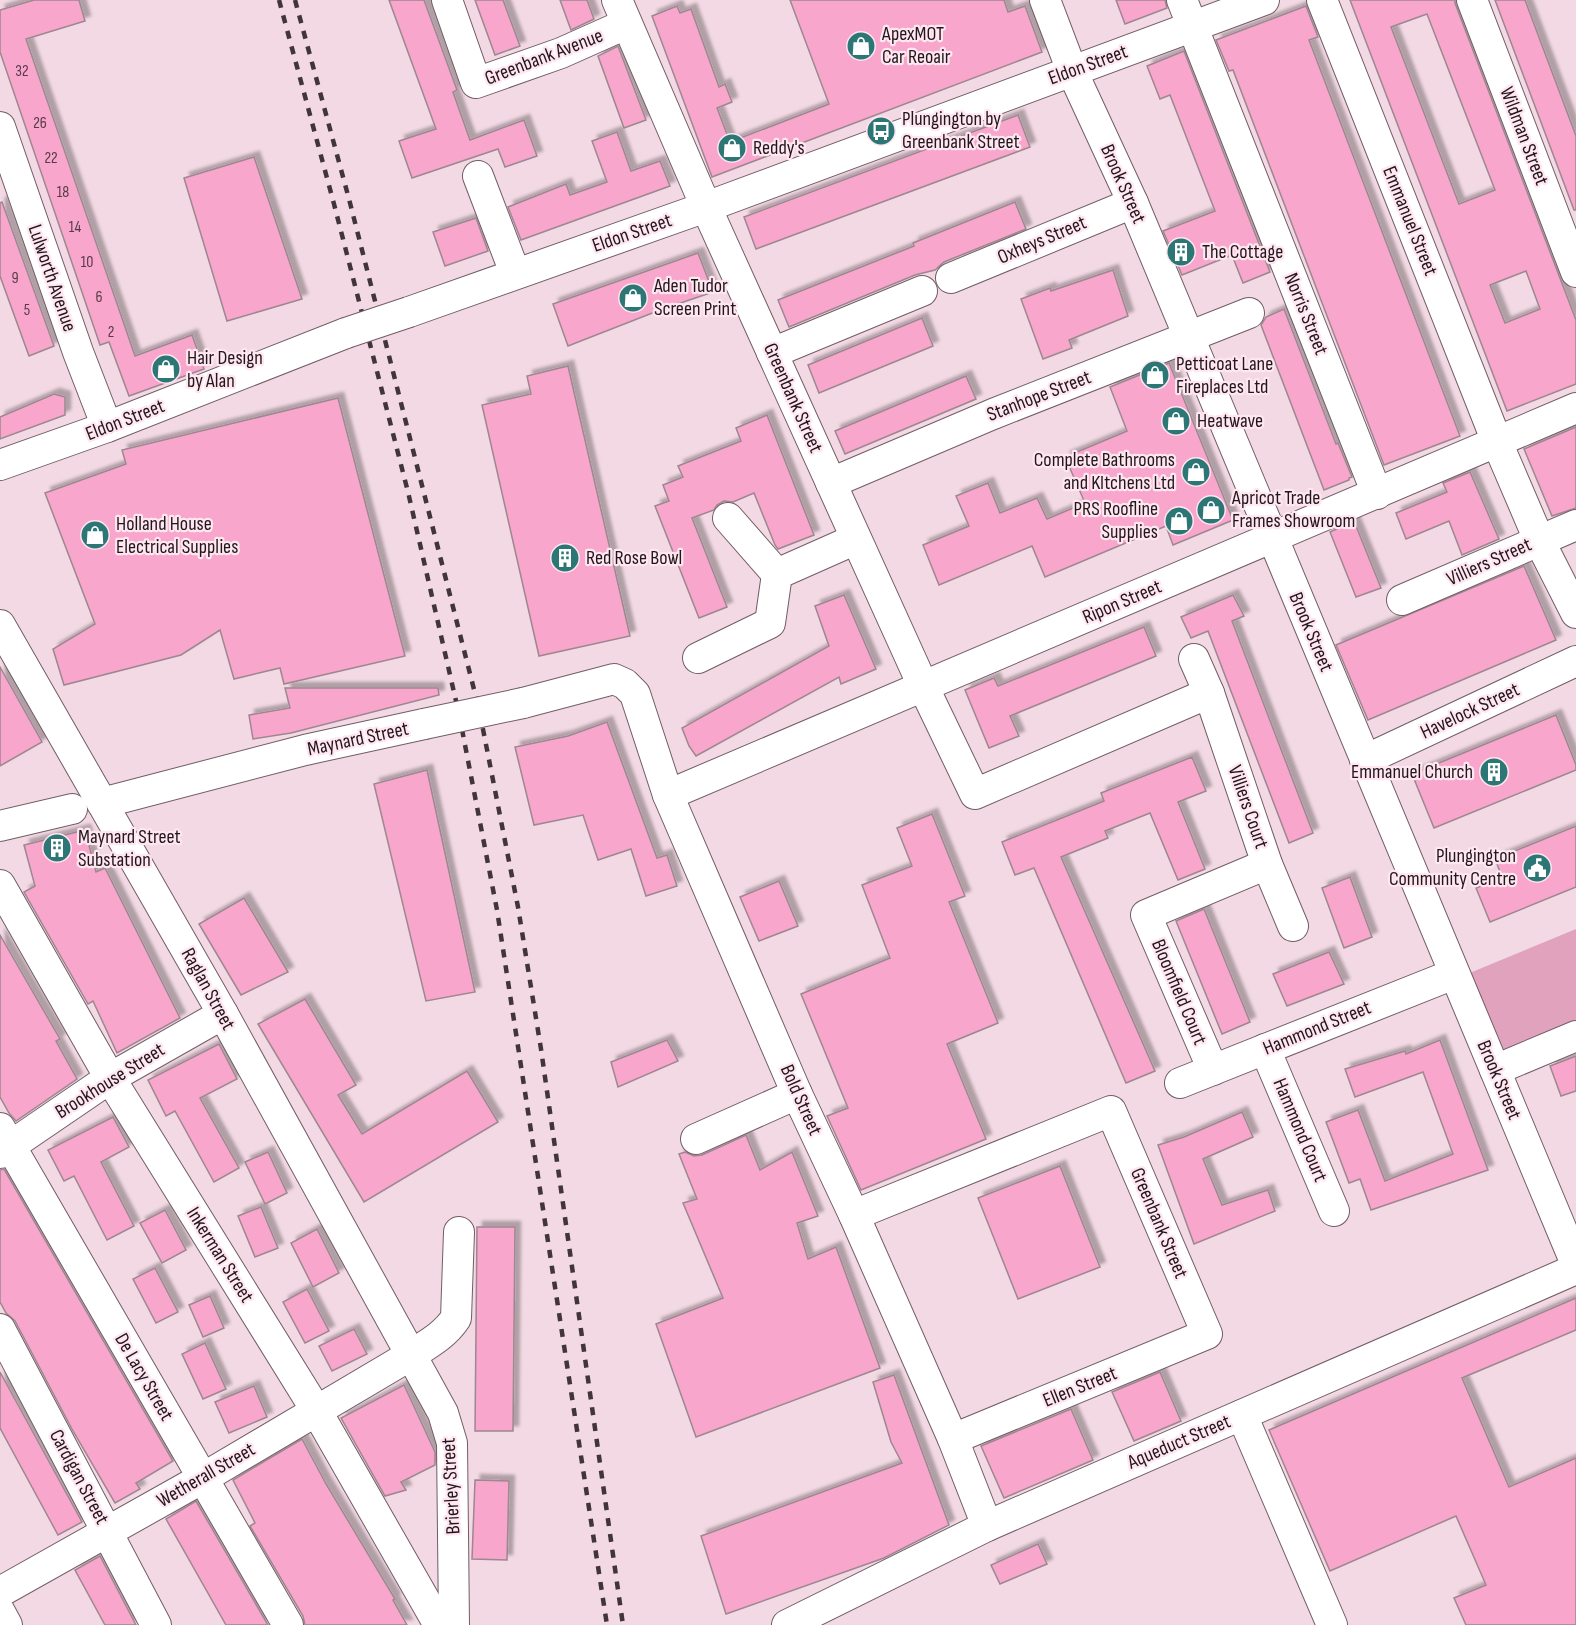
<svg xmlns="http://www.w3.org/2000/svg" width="1576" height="1625" viewBox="0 0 1576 1625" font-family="'Sofia Sans Condensed',sans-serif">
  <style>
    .green { fill: #e0a2bd }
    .building { fill: #f8a6cb; stroke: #9d8790; stroke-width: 1.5; fill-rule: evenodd; filter: url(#shadow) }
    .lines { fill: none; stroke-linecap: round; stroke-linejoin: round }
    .minor-casing { stroke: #725d66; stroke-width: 32 }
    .minor { stroke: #fff; stroke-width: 30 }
    .rail { stroke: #41353a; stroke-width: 4.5; stroke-dasharray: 8 8; stroke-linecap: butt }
    .minor-bridge-casing { stroke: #725d66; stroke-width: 32; stroke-linecap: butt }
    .minor-bridge { stroke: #fff; stroke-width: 30 }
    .labels { text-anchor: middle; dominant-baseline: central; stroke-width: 4.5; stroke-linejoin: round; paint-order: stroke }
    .number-label { font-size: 16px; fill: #563b47 }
    .poi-label { font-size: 20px; fill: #20171b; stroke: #ffe6f0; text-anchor: start }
    .street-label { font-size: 20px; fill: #20171b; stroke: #ffe6f0 }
  </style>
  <defs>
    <filter id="shadow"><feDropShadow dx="5.5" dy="-5.5" stdDeviation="1.5" flood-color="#0004"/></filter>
  </defs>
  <rect width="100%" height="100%" fill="#f2d9e3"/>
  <polygon class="green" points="1576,929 1576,1031 1496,1063 1460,977"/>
  <g class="building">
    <polygon points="34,0 79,0 85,21 26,39 135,356 192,335 204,369 129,396 109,342 100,345 0,52 0,10"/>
    <polygon points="389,0 424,0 457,90 453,92 470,140 524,120 537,156 505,167 498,149 412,178 399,141 436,129"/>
    <polygon points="475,0 503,0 520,46 495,55"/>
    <polygon points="560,0 587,0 594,19 571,30"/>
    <polygon points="790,0 1004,0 1008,12 1025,6 1042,52 712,177 652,16 677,6 680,13 691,9 719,87 725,84 732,102 717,108 730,142 829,104"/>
    <polygon points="1116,0 1165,0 1167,8 1125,24"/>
    <path d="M1350 0H1455V3L1576 320V384L1507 411ZM1427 14 1495 190 1459 204 1391 27ZM1526 271 1540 309 1505 323 1490 285Z"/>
    <polygon points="1495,0 1525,0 1576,136 1576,210 1574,210"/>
    <polygon points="1306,6 1318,37 1309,40 1460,436 1384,465 1233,70 1229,71 1216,40"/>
    <polygon points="618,46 646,120 624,128 598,56"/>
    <polygon points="1184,51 1270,272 1243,283 1232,255 1182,275 1163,231 1215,211 1170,95 1160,99 1147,66"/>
    <polygon points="1018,115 1030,147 756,249 744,217"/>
    <polygon points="617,132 631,171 660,161 670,186 521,240 508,207 566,184 570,195 607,182 592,141"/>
    <polygon points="254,157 302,299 227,321 184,178"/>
    <polygon points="2,202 54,346 29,356 0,276 0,203"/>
    <polygon points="1015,202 1026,229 944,262 935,270 915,275 789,327 778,300 914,246 913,243"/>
    <polygon points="476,218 488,251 445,266 433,232"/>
    <polygon points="698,253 713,292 660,310 568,346 553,304"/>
    <polygon points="1113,270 1128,316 1069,340 1072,348 1043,359 1021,299 1050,288 1051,291"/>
    <polygon points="1284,309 1336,444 1338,443 1352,477 1349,478 1349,480 1324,490 1261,325 1266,317"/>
    <polygon points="922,318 933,346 819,393 808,365"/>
    <polygon points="1169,363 1233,520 1173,545 1166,526 1045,577 1032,546 939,585 923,545 969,526 956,496 988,483 1000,513 1037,498 1047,519 1085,503 1065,457 1127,431 1110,387"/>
    <polygon points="568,366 630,636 539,656 482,405 531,394 527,376"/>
    <polygon points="966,376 976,399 845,454 835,431"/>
    <polygon points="54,394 65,397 65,415 0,439 0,417"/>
    <polygon points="338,398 405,656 284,684 280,668 234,679 220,630 181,655 64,685 53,649 95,624 45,493 126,464 122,450"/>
    <polygon points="767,415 814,535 778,549 775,545 754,493 733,502 724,501 717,505 714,510 692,518 727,607 699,618 655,506 669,501 663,485 683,477 678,466 741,441 736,428"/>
    <polygon points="1576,427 1576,508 1552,516 1524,449"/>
    <polygon points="1470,472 1499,539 1462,555 1449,521 1406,539 1396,513 1447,492 1443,483"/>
    <polygon points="1354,521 1381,588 1356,597 1330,532"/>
    <polygon points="1524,566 1556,640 1368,720 1336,645"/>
    <polygon points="844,595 876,669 841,684 839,677 696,756 689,746 682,728 829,646 815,606"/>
    <polygon points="1233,595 1244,616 1232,621 1313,833 1289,843 1208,631 1191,638 1181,617"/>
    <polygon points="1144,627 1156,656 1010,716 1019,736 989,748 965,690 994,678 998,686"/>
    <polygon points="0,667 42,742 0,766"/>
    <polygon points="285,688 438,688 439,695 291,733 253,739 249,715 290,708"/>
    <polygon points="1556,715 1576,765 1576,770 1434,828 1412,774"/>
    <polygon points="607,722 657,858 667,855 677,886 646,896 631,849 598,860 583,815 534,825 515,747 568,736"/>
    <polygon points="1192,757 1206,791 1178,802 1205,869 1178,880 1150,813 1105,831 1108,838 1061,857 1155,1071 1126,1083 1034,868 1015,875 1002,842 1104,801 1101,793"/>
    <polygon points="427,770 475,992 426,1001 374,784"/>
    <polygon points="932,814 965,896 949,902 998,1023 947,1044 986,1139 861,1190 827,1116 848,1108 801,994 890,958 862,885 912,866 897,828"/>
    <polygon points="1576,826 1576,887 1490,922 1476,888 1502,877 1495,859"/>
    <polygon points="85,830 96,872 105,868 180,1018 117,1053 93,1001 88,1004 24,892 35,886 24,845"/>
    <polygon points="1350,877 1372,937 1344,948 1322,888"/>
    <polygon points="779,881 798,926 759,941 740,897"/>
    <polygon points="244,898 288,972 241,995 199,924"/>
    <polygon points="1204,909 1250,1022 1222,1034 1176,921"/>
    <polygon points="0,935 60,1039 56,1041 77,1079 16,1121 9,1113 0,1097"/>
    <polygon points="1329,952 1344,984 1287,1006 1273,974"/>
    <polygon points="305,999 356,1085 338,1095 362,1134 467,1071 498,1122 364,1202 258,1024"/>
    <polygon points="667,1040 678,1061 618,1087 611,1062"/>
    <polygon points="1440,1040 1488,1170 1371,1210 1360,1179 1349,1183 1326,1122 1358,1110 1385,1181 1453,1154 1423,1072 1355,1097 1345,1069 1405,1051 1406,1054"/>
    <polygon points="219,1044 237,1079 200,1098 239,1168 214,1182 175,1111 166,1116 148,1080"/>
    <polygon points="1576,1056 1576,1091 1561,1096 1550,1066"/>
    <polygon points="1242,1112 1253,1137 1203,1159 1222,1205 1268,1190 1275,1211 1194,1244 1158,1145 1184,1137"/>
    <polygon points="113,1117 129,1147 101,1162 134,1226 107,1240 74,1176 64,1181 48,1150"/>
    <polygon points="746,1135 760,1170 792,1152 818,1216 797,1223 808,1259 836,1247 880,1368 696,1437 656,1324 723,1298 683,1203 697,1199 679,1154 685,1152 694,1156 702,1155"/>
    <polygon points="268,1152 287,1193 265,1204 245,1162"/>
    <polygon points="1060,1166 1100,1267 1018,1299 978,1198"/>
    <polygon points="4,1169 173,1461 136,1483 140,1489 115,1503 73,1431 15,1321 6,1313 0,1302 0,1170"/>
    <polygon points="261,1207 278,1248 255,1257 238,1216"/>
    <polygon points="165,1210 186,1250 162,1263 140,1223"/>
    <polygon points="477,1227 515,1227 513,1431 475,1431"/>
    <polygon points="317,1229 339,1273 313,1287 291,1243"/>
    <polygon points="155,1268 178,1312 156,1323 133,1279"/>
    <polygon points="307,1289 329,1331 305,1343 283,1302"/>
    <polygon points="210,1296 224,1328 203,1337 189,1305"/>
    <polygon points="1576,1298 1576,1330 1462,1378 1509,1487 1576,1458 1576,1625 1466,1625 1454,1598 1486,1585 1456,1516 1330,1571 1269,1430"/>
    <polygon points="354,1329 367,1354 332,1371 319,1346"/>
    <polygon points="205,1343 226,1389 203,1399 182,1354"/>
    <polygon points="0,1372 82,1522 58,1535 0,1428"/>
    <polygon points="1160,1372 1181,1421 1134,1441 1112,1392"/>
    <polygon points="894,1375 949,1525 884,1558 726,1614 701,1536 902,1463 891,1442 873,1382"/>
    <polygon points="404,1385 435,1452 435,1465 401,1482 406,1490 385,1496 341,1418"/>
    <polygon points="254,1386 267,1417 229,1433 215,1402"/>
    <polygon points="1071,1409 1093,1460 1004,1498 981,1446"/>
    <polygon points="302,1439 326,1484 395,1599 393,1600 407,1625 305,1625 303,1616 250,1526 255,1523 233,1480"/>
    <polygon points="475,1480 509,1481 507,1560 472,1559"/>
    <polygon points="196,1501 268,1625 226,1625 166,1519"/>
    <polygon points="1038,1544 1047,1564 1000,1584 991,1565"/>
    <polygon points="100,1556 136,1625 105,1625 75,1570"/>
  </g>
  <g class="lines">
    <g class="minor-casing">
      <g id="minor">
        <polyline points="447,0 476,83 561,53 626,24"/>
        <polyline points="617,0 706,207 924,688 975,794 1209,693"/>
        <polyline points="1045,0 1072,71 1133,203 1576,1264"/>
        <polyline points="1182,0 1377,494"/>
        <polyline points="1322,0 1497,442 1539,540 1576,613"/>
        <polyline points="1472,0 1576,272"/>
        <polyline points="0,127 78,352 107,427"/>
        <polyline points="478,176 515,273"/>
        <polyline points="951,278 1133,203"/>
        <polyline points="409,312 706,207 1264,0"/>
        <polyline points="772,353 922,291"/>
        <polyline points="0,465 107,427 346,333"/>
        <polyline points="831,483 993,414 1249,313"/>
        <polyline points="728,518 777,574"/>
        <polyline points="1402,600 1576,525"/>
        <polyline points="0,625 223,1014 443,1413 452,1443 454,1625"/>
        <polyline points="698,658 770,623 777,574 856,539"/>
        <polyline points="1194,659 1209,693 1267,864 1146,915 1213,1070"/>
        <polyline points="523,703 614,679 625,684 635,694 668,795 797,1094 854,1215 953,1439 987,1526"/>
        <polyline points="1365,760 1576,661"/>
        <polyline points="668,795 1576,408"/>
        <polyline points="102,803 305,750 424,724"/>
        <polyline points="0,826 72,809"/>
        <polyline points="1267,864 1293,926"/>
        <polyline points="0,885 110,1078 316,1410 439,1625"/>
        <polyline points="1265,1049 1334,1211"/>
        <polyline points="1495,1070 1576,1036"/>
        <polyline points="1180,1083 1454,974"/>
        <polyline points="0,1128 288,1625"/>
        <polyline points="696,1139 797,1094"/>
        <polyline points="0,1153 110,1078 223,1014"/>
        <polyline points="854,1215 1111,1111 1207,1334 953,1439"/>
        <polyline points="0,1329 156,1625"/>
        <polyline points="1242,1415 1332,1625"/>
        <path d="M0 1592 203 1478 411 1355C428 1344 445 1335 456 1318L459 1232"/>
        <polyline points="0,1612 7,1625"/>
        <polyline points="787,1625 987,1526 1576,1269"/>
      </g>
    </g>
    <use href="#minor" class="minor"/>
    <g class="rail">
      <polyline points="279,0 334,204 408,492 459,714 497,910 607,1625"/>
      <polyline points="295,0 349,199 479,709 518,907 541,1049 623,1625"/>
    </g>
    <g class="minor-bridge-casing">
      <g id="minor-bridge">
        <polyline points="346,333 409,312"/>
        <polyline points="424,724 523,703"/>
      </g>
    </g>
    <use href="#minor-bridge" class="minor-bridge"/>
  </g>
  <defs>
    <g id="shop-disc" transform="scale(1.5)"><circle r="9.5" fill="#2c7676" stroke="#ffe6f0"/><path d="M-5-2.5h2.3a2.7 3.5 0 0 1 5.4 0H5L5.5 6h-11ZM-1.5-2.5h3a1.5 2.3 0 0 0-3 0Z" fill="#fff"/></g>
    <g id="bus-disc" transform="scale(1.5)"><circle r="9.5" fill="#2c7676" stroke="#ffe6f0"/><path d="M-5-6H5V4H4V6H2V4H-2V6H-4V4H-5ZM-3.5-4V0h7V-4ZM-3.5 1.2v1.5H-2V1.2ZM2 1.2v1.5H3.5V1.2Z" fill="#fff"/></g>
    <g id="building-disc" transform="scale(1.5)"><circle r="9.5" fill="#2c7676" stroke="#ffe6f0"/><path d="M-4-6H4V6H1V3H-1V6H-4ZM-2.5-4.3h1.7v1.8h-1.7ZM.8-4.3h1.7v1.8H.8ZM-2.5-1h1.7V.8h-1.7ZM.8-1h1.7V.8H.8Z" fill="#fff"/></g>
    <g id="civic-disc" transform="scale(1.5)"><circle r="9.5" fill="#2c7676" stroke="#ffe6f0"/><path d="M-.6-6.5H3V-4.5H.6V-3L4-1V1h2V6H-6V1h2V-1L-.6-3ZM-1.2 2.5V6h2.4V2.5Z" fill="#fff"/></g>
  </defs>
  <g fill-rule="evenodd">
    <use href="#shop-disc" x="861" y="46"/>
    <use href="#bus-disc" x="881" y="131"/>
    <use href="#shop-disc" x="732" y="148"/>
    <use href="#building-disc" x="1181" y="252"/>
    <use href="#shop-disc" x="633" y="298"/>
    <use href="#shop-disc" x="166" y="369"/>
    <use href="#shop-disc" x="1155" y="375"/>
    <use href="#shop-disc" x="1176" y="421"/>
    <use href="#shop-disc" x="1196" y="472"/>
    <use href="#shop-disc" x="1211" y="510"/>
    <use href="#shop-disc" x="1179" y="521"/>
    <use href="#shop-disc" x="95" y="535"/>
    <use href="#building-disc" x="565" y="558"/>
    <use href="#building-disc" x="1494" y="772"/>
    <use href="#building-disc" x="57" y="848"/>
    <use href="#civic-disc" x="1537" y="868"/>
  </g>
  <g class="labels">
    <g class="number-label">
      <text x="22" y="71">32</text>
      <text x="40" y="123">26</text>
      <text x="51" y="158">22</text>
      <text x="63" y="192">18</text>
      <text x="75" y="227">14</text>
      <text x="87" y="262">10</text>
      <text x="15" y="278">9</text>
      <text x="99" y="297">6</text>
      <text x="27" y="310">5</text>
      <text x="111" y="332">2</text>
    </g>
    <g class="poi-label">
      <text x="882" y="34">ApexMOT<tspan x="882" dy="23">Car Reoair</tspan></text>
      <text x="902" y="119">Plungington by<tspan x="902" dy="23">Greenbank Street</tspan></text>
      <text x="753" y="148">Reddy's</text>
      <text x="1202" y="252">The Cottage</text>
      <text x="654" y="286">Aden Tudor<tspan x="654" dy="23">Screen Print</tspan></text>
      <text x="187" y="358">Hair Design<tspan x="187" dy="23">by Alan</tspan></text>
      <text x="1176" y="364">Petticoat Lane<tspan x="1176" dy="23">Fireplaces Ltd</tspan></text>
      <text x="1197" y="421">Heatwave</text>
      <text x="1175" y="460" text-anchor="end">Complete Bathrooms<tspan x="1175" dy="23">and KItchens Ltd</tspan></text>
      <text x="1232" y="498">Apricot Trade<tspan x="1232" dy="23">Frames Showroom</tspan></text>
      <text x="1158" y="509" text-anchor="end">PRS Roofline<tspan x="1158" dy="23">Supplies</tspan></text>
      <text x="116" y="524">Holland House<tspan x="116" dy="23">Electrical Supplies</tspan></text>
      <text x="586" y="558">Red Rose Bowl</text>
      <text x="1473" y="772" text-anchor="end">Emmanuel Church</text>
      <text x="78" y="837">Maynard Street<tspan x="78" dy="23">Substation</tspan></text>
      <text x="1516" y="856" text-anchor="end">Plungington<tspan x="1516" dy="23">Community Centre</tspan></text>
    </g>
    <g class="street-label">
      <text transform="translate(544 57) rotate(-21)">Greenbank Avenue</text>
      <text transform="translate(1088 65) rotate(-20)">Eldon Street</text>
      <text transform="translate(1524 136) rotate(69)">Wildman Street</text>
      <text transform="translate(1123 184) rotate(66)">Brook Street</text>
      <text transform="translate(1410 221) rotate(68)">Emmanuel Street</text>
      <text transform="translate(632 233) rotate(-19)">Eldon Street</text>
      <text transform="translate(1042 240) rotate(-23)">Oxheys Street</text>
      <text transform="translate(52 278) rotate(71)">Lulworth Avenue</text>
      <text transform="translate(1306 314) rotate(68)">Norris Street</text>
      <text transform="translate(1039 396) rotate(-21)">Stanhope Street</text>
      <text transform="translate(793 398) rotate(66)">Greenbank Street</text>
      <text transform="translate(125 420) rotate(-21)">Eldon Street</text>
      <text transform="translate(1489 562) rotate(-24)">Villiers Street</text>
      <text transform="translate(1122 602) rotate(-23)">Ripon Street</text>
      <text transform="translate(1311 632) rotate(67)">Brook Street</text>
      <text transform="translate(1470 711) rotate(-25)">Havelock Street</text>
      <text transform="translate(358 739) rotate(-12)">Maynard Street</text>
      <text transform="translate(1248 807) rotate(71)">Villiers Court</text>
      <text transform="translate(208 989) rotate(61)">Raglan Street</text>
      <text transform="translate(1179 992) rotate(67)">Bloomfield Court</text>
      <text transform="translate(1317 1028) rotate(-22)">Hammond Street</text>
      <text transform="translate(1499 1080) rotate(67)">Brook Street</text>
      <text transform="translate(110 1081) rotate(-32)">Brookhouse Street</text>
      <text transform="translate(801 1100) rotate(66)">Bold Street</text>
      <text transform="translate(1300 1130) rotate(67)">Hammond Court</text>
      <text transform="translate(1159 1223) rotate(67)">Greenbank Street</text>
      <text transform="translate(220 1255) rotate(58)">Inkerman Street</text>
      <text transform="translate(144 1377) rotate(60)">De Lacy Street</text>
      <text transform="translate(1080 1387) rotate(-22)">Ellen Street</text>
      <text transform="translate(1179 1442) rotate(-23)">Aqueduct Street</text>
      <text transform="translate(206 1475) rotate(-30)">Wetherall Street</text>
      <text transform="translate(79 1477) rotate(62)">Cardigan Street</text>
      <text transform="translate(451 1486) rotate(-93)">Brierley Street</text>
    </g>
  </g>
</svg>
